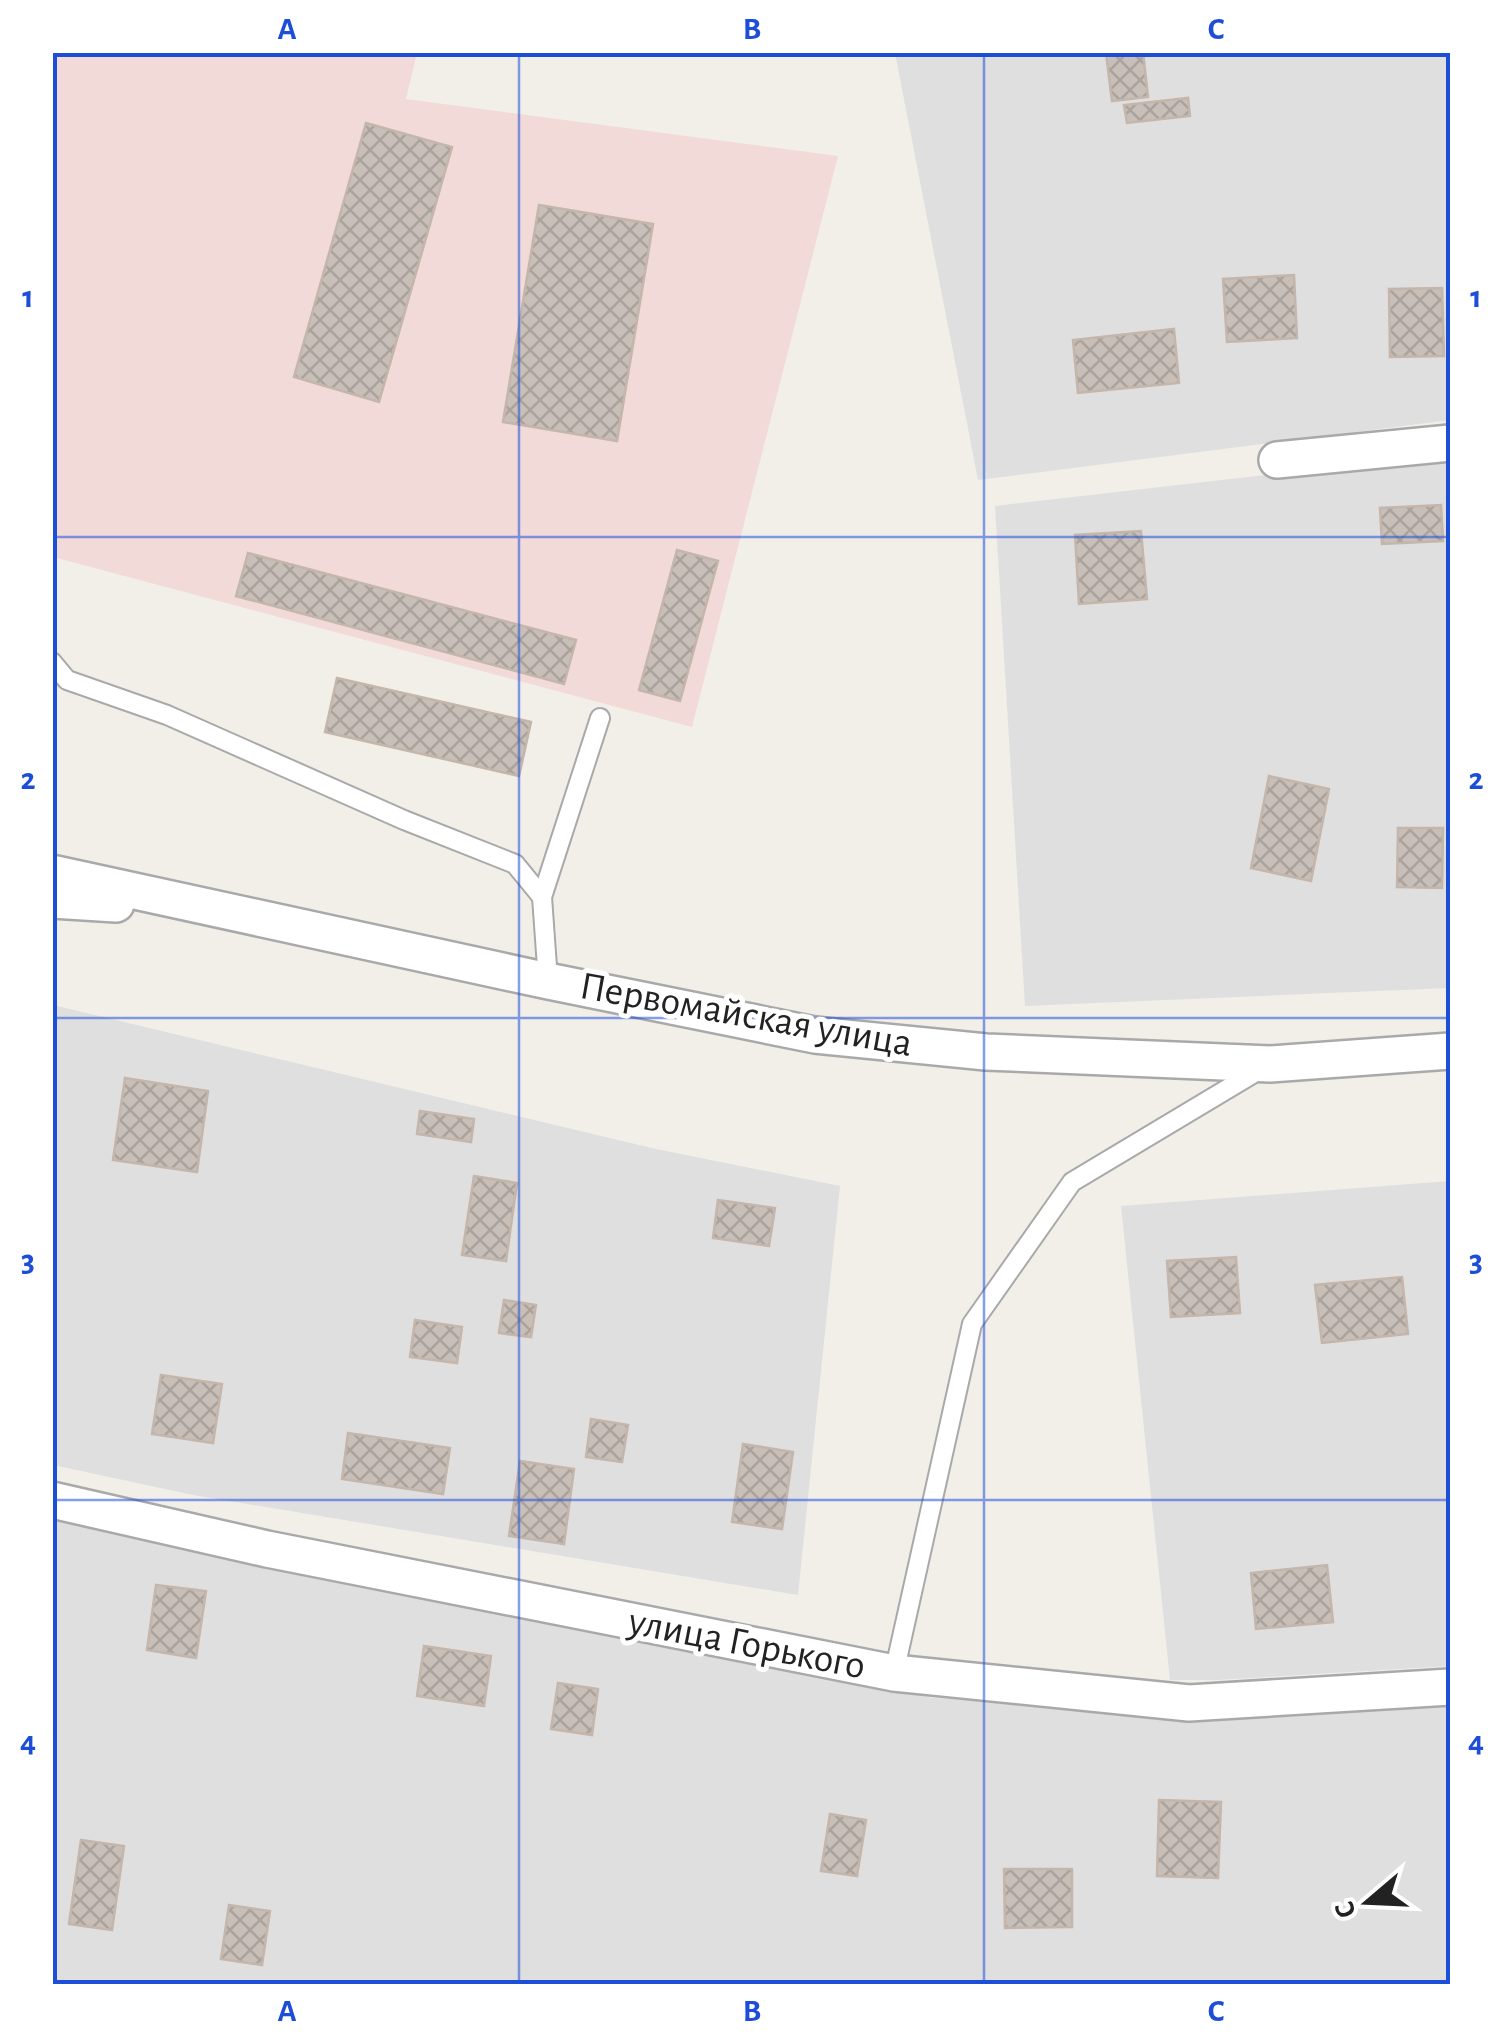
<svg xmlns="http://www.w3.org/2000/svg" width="1503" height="2037" viewBox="0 0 1503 2037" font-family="'Alegreya Sans',sans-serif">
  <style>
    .residential { fill: #e0dfdf }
    .commercial { fill: #f2dad9 }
    .building { fill: url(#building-cross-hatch); stroke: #c4b6ab; stroke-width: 2.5 }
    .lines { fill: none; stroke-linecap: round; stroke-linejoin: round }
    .service-casing { stroke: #a9a9a9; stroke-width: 22 }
    .minor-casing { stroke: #a9a9a9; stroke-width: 40 }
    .service { stroke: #fff; stroke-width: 18 }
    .minor { stroke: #fff; stroke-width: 35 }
    .grid { fill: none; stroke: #1d4ed8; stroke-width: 2.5; stroke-opacity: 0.55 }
    .labels { text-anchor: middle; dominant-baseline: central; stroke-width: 10; stroke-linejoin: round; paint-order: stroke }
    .street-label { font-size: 40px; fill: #222; stroke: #fff }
    .neatline { fill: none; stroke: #1d4ed8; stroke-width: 4 }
    .grid-label { font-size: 32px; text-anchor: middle; font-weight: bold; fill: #1d4ed8 }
  </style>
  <defs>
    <pattern id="building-cross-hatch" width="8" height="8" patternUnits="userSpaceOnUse" patternTransform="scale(2.5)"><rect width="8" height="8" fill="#c7bfb8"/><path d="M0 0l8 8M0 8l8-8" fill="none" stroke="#aba49e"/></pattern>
  </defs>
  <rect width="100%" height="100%" fill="#f2efe9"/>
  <g class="residential">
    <polygon points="895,53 1450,53 1450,420 978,480"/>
    <polygon points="1450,454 1450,988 1025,1006 995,506"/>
    <polygon points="53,1005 656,1149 840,1186 798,1595 193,1495 53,1465"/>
    <polygon points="1450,1181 1450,1666 1217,1680 1170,1680 1121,1206"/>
    <polygon points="52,1519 933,1698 1233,1716 1450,1703 1450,1984 53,1984"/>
  </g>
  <polygon class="commercial" points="52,53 417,53 406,99 838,156 692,727 53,557"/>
  <g class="building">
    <polygon points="1143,52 1148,97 1112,101 1106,53"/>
    <polygon points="1188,98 1190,116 1127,123 1124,105"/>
    <polygon points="366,123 452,147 379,402 294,377"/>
    <polygon points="539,205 653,224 617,441 503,422"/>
    <polygon points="1294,275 1297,338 1227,342 1223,279"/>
    <polygon points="1442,288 1444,356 1390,357 1389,289"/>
    <polygon points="1174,329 1179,383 1078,393 1073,340"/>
    <polygon points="1441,505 1443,541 1382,544 1380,508"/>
    <polygon points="1141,531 1147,599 1079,604 1075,535"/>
    <polygon points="677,550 718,561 680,701 639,690"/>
    <polygon points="248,553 576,640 564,684 236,596"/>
    <polygon points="337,678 531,722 519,776 325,732"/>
    <polygon points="1269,776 1329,789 1311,881 1251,868"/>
    <polygon points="1398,828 1443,828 1442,888 1397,887"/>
    <polygon points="125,1078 208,1091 197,1172 113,1160"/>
    <polygon points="420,1111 474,1119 471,1142 417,1134"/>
    <polygon points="474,1176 517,1183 506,1261 462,1255"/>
    <polygon points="718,1200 775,1208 769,1246 713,1238"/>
    <polygon points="1236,1257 1240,1313 1171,1317 1167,1261"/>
    <polygon points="1402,1277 1408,1334 1322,1343 1315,1285"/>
    <polygon points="504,1300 536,1305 531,1337 499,1333"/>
    <polygon points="415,1320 462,1327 457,1363 410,1357"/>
    <polygon points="161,1375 222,1384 213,1443 152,1434"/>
    <polygon points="591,1419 628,1425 622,1462 586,1457"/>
    <polygon points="348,1433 450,1448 443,1494 342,1479"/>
    <polygon points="743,1444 793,1452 782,1529 732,1522"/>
    <polygon points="520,1461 574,1469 564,1544 509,1536"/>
    <polygon points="1327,1565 1333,1622 1256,1629 1251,1573"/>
    <polygon points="156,1585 206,1591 196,1658 147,1650"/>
    <polygon points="424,1646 491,1656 484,1706 417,1696"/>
    <polygon points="558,1683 598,1689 592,1735 551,1729"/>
    <polygon points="1159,1800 1221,1802 1218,1878 1157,1876"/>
    <polygon points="830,1814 866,1820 857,1876 821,1871"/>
    <polygon points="81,1840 124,1846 112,1930 69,1924"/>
    <polygon points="1004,1869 1072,1869 1072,1927 1005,1928"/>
    <polygon points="229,1905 270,1911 262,1965 221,1959"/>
  </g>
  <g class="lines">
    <g class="service-casing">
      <g id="service">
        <polyline points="52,662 67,680 167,715 404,820 515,864 542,897 548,981"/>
        <polyline points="542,897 600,718"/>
        <polyline points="894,1673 972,1324 1072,1182 1259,1070"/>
      </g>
    </g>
    <g class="minor-casing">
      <g id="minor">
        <polyline points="1277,460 1450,443"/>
        <polyline points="52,873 548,981 815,1035 986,1052 1270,1064 1450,1051"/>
        <polyline points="52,900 116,904"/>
        <polyline points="52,1500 267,1549 894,1673 1189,1703 1450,1687"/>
      </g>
    </g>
    <use href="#service" class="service"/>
    <use href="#minor" class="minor"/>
  </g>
  <path class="grid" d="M519 52V1984M984 52V1984M52 537H1450M52 1018H1450M52 1500H1450"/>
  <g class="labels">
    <g class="street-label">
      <text transform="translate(746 1015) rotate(10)">Первомайская улица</text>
      <text transform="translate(747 1644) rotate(11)">улица Горького</text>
    </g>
  </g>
  <rect width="1503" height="2037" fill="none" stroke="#ffffff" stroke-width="110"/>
  <g transform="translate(1368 1902) rotate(251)" stroke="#ffffff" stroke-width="8" paint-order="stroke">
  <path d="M0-8L18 38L0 25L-18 38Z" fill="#222222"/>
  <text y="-15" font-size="28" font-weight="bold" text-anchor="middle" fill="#222222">С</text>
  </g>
  <rect x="55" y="55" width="1393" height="1927" class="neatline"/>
  <g class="grid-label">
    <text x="287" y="39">A</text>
    <text x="752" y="39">B</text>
    <text x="1216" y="39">C</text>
    <text x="28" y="307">1</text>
    <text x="1476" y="307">1</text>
    <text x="28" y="789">2</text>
    <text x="1476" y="789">2</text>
    <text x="28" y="1271">3</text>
    <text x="1476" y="1271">3</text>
    <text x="28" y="1752">4</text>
    <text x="1476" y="1752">4</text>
    <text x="287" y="2021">A</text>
    <text x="752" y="2021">B</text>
    <text x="1216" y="2021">C</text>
  </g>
</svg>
